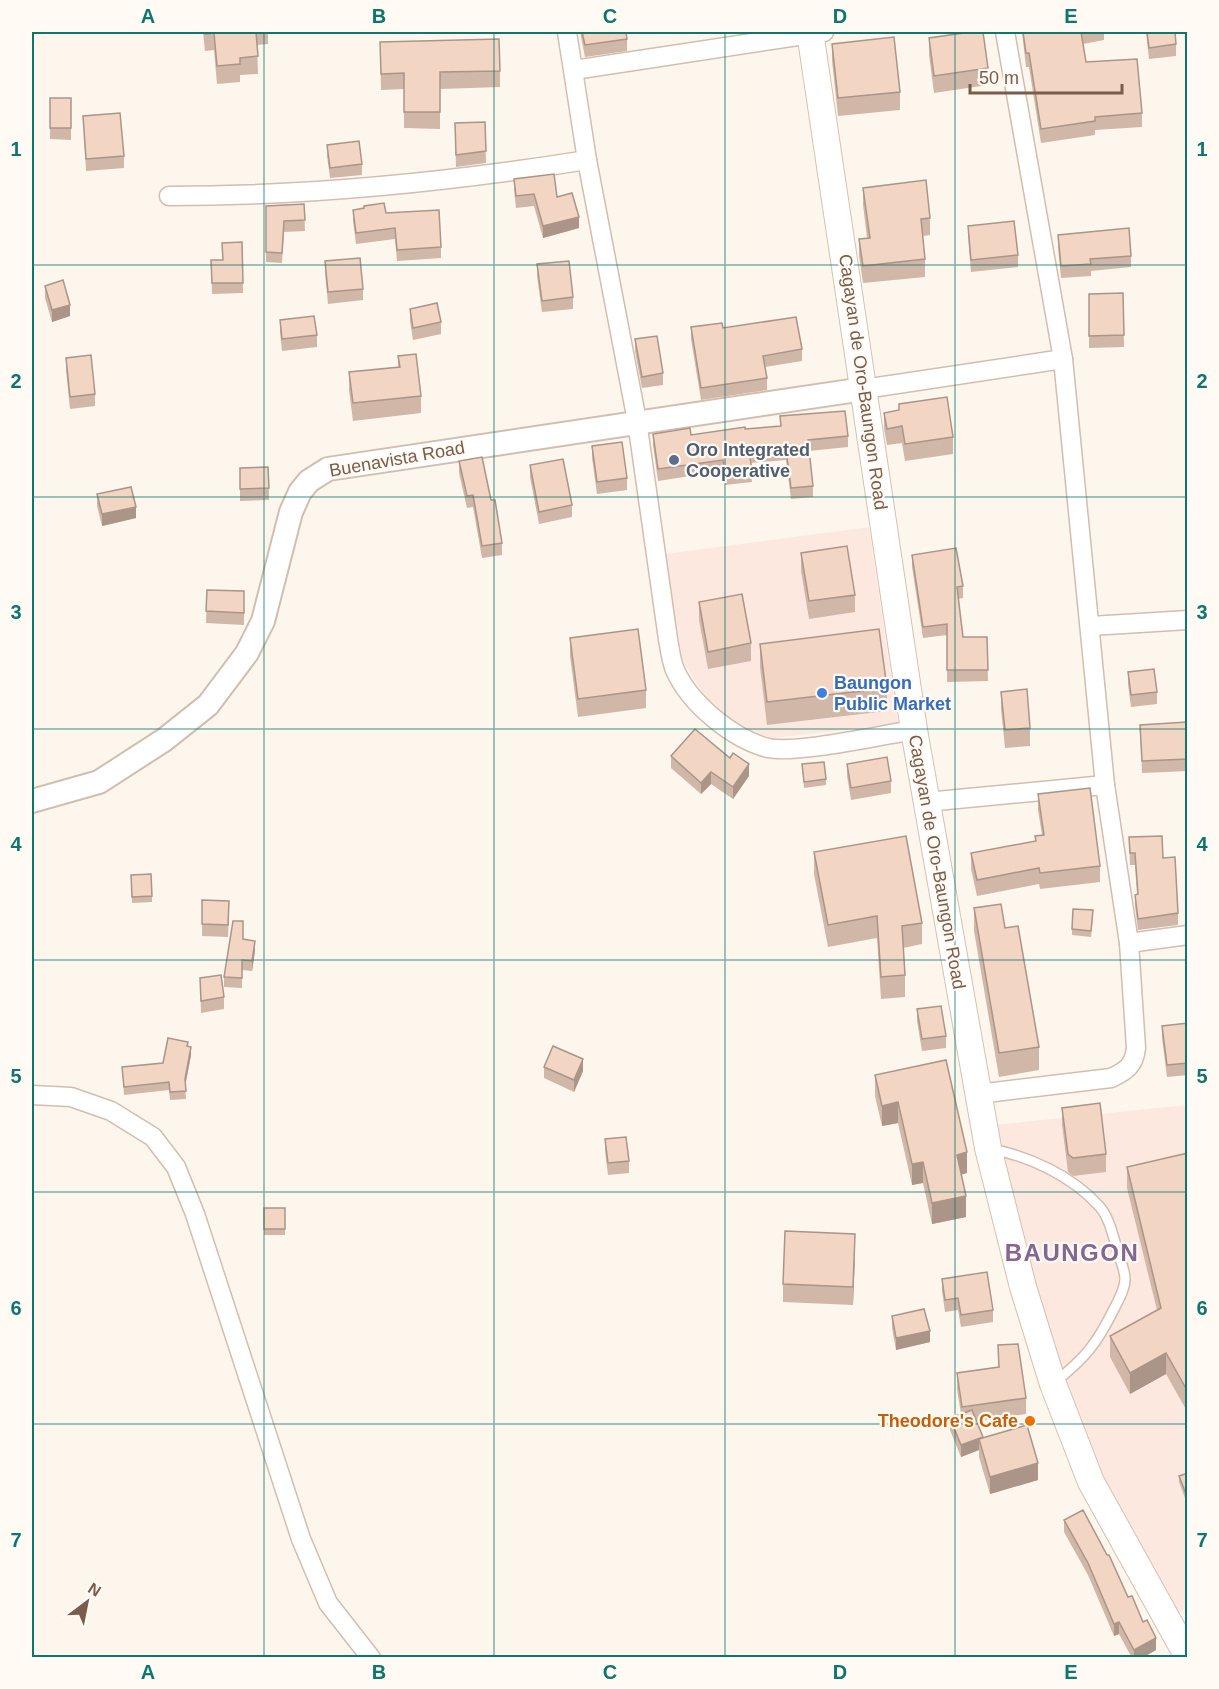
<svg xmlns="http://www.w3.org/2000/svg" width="1219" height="1689" viewBox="0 0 1219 1689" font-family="Helvetica,sans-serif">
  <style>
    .commercial { fill: #fde8e0 }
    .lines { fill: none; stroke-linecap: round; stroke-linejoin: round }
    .service-casing { stroke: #d1beb0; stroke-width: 12 }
    .minor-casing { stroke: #d1beb0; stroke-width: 21 }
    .tertiary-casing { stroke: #d1beb0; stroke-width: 26 }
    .secondary-casing { stroke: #d6c0b0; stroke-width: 28 }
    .service { stroke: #fff; stroke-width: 9 }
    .minor { stroke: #fff; stroke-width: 18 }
    .tertiary { stroke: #fff; stroke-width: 22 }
    .secondary { stroke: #fff; stroke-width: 26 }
    .wall { fill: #d1b7a8 }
    .shaded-wall { fill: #aa9588 }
    .building { fill: #f3d5c3; stroke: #aa9588; stroke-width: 1.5 }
    .grid { fill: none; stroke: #0f766e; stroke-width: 1.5; stroke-opacity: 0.55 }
    .service-dot { fill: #5c6f8a; stroke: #fffaf3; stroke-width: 2 }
    .shop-dot { fill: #3f7fe0; stroke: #fffaf3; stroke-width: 2 }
    .food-dot { fill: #e8710a; stroke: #fffaf3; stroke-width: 2 }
    .labels { text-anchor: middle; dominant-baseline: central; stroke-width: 4.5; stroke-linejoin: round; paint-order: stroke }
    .street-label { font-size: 18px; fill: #7a5c4d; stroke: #fffaf3 }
    .service-label { font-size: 18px; font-weight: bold; fill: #4e5e75; stroke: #fffaf3; text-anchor: start }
    .shop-label { font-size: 18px; font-weight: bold; fill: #366cbe; stroke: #fffaf3; text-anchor: start }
    .food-label { font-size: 18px; font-weight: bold; fill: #c56008; stroke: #fffaf3; text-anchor: end }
    .district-label { font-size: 24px; font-weight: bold; letter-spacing: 1.5px; fill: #846695; stroke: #fffaf3 }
    .neatline { fill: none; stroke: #0f766e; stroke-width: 2 }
    .grid-label { font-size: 20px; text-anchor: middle; font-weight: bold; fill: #0f766e }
  </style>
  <rect width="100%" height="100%" fill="#fdf6ec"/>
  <g class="commercial">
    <polygon points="869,527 898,724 772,738 735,724 707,699 683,662 665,554"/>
    <polygon points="1187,1105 1188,1608 1170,1616 1079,1436 1028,1276 993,1125"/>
  </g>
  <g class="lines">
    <g class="service-casing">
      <path id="service" d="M991 1149C1029 1156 1072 1176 1099 1206 1110 1218 1113 1237 1118 1252 1120 1260 1125 1270 1125 1279 1125 1289 1119 1299 1114 1309 1096 1345 1086 1357 1054 1383"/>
    </g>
    <g class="minor-casing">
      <g id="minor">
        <path d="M567 32 587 160 637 421 668 639C670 649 671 661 675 670 690 704 733 739 768 748 798 754 881 735 914 730"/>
        <polyline points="574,70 824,32"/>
        <path d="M169 196C309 196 449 182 587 160"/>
        <polyline points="864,389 1063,359"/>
        <polyline points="1091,626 1188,620"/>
        <polyline points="926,802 1105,785"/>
        <polyline points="1129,943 1188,935"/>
        <path d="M978 1094 1111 1078C1126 1071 1134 1066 1136 1048L1129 943 1105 785 1063 359 1005 32"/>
        <polyline points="32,1095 71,1097 111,1111 153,1137 176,1167 195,1214 301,1539 328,1603 371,1658"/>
      </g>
    </g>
    <g class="tertiary-casing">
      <polyline id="tertiary" points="32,801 99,782 164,740 208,705 247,653 263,621 291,512 300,492 309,481 328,469 864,389"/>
    </g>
    <g class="secondary-casing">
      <polyline id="secondary" points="810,32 914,730 988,1148 1023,1287 1053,1384 1091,1482 1188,1657"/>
    </g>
    <use href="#service" class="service"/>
    <use href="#minor" class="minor"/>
    <use href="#tertiary" class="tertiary"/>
    <use href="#secondary" class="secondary"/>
  </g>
  <g class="wall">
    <polygon points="203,32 268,32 268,44 257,45 258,74 240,75 240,82 217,84 214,50 205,51"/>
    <polygon points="580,32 626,32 627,39 627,51 585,57"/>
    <polygon points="1022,32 1104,32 1104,40 1083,44 1086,62 1142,113 1142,127 1095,130 1095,135 1041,143 1029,67 1026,67"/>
    <polygon points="1146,32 1175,32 1176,44 1176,56 1149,59"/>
    <polygon points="929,38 988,68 988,85 934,93 929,55"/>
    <polygon points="380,42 500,71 500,87 440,89 440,129 404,128 404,89 381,90"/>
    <polygon points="832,44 900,92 900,110 838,116 832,61"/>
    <polygon points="50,98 71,98 71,140 50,139"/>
    <polygon points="83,116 124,156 124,168 86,171"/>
    <polygon points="485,122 486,163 456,167 455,135"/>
    <polygon points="327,145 362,164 362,175 330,178 327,156"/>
    <polygon points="514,179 557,197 579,228 543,238 534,206 516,208 514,190"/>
    <polygon points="863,188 930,218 930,235 923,236 925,259 925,277 863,283 859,256 859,239 867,238 863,205"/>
    <polygon points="304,204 305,231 284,232 282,263 266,262 266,206"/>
    <polygon points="353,210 386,213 441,247 441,258 397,261 395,239 356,244 353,221"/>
    <polygon points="968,226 1018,255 1018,267 971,272 968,237"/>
    <polygon points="1058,235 1131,256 1131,267 1091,271 1091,276 1061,278 1058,247"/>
    <polygon points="242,242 243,293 212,294 211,260 222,260"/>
    <polygon points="325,261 363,289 363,300 328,304 325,273"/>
    <polygon points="537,264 573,297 573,309 542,312 537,276"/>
    <polygon points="45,286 70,316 52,322 45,298"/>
    <polygon points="1123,293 1124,347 1089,348 1089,294"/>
    <polygon points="410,309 441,322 441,334 413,340 410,321"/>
    <polygon points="280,320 317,335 317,347 282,351 280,332"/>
    <polygon points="691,327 723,328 802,349 802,361 765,367 767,378 767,390 701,400 691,339"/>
    <polygon points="635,339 663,373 663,385 642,388 635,351"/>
    <polygon points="398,356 421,396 421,413 353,421 349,390 349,372 398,367"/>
    <polygon points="66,358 95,394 95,406 70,409 66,370"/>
    <polygon points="899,404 953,437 953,454 905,461 902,443 887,445 884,429 884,413 899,410"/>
    <polygon points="780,416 848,436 848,447 809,451 813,486 813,497 791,499 786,460 750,463 752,482 725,485 723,471 658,481 653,445 653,434 691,435 780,427"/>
    <polygon points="592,446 627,478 627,490 597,494 592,458"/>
    <polygon points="459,461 491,500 502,543 502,555 482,558 473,507 467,508 459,473"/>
    <polygon points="530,465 572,505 572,517 539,524 530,477"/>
    <polygon points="240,468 269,488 269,500 240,501"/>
    <polygon points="97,494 136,518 102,526 97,506"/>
    <polygon points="801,553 855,595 855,612 809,619 801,571"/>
    <polygon points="912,555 963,586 963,598 958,599 963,637 987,637 988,681 947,682 947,635 923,638 912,567"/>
    <polygon points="207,590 244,591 244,625 206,623"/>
    <polygon points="699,602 751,643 751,661 708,669 699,620"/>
    <polygon points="570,638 646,690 646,708 578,717 570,656"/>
    <polygon points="760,644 887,688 887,711 767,725 760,667"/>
    <polygon points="1128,672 1157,692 1157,704 1131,707 1128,684"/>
    <polygon points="1001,692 1030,728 1030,746 1005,748 1001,709"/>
    <polygon points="1140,725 1188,729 1188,771 1142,773"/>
    <polygon points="671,756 749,776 733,799 711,784 701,794 671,768"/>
    <polygon points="802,764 826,779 826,785 804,788"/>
    <polygon points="847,764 891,781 891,793 851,800 847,776"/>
    <polygon points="1038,794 1100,866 1100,882 1040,889 1039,884 977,896 971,869 971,853 1035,841 1035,836 1042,835 1038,810"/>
    <polygon points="1129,837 1163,858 1178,913 1178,925 1138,930 1135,906 1135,895 1137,894 1135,865 1130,865"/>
    <polygon points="814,852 922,923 922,944 903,948 905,975 905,997 881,999 877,938 828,947 814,874"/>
    <polygon points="131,875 152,896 152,902 132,903"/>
    <polygon points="202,900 229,913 228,937 202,936"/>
    <polygon points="974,908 1005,928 1039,1047 1039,1070 999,1077 974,931"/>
    <polygon points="1093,916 1091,937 1072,935 1072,929"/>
    <polygon points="243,939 255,951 252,971 242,970 242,988 224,987 224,977"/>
    <polygon points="200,978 224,997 224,1009 201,1013"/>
    <polygon points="917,1009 946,1036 946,1048 922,1051 917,1021"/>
    <polygon points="1188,1023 1188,1075 1167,1077 1162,1038 1162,1026"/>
    <polygon points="188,1046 191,1055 185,1085 186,1099 170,1100 169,1090 124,1095 122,1067 163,1063"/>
    <polygon points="544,1067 583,1071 574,1092 544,1078"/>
    <polygon points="875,1075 967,1173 961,1174 966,1217 932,1224 923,1183 912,1185 898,1123 882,1126 875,1096"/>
    <polygon points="1062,1108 1106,1154 1106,1172 1073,1176 1068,1172 1062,1125"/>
    <polygon points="605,1139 629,1161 629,1173 608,1175 605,1151"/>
    <polygon points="1188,1153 1188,1413 1166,1374 1130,1394 1110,1357 1110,1336 1157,1310 1127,1188 1127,1167"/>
    <rect x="264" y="1208" width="21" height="27"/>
    <polygon points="855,1251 853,1305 783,1302 783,1284"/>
    <polygon points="942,1279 993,1310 993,1322 961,1327 958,1310 945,1312 942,1291"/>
    <polygon points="892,1316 930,1342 896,1350 892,1328"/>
    <polygon points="998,1345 1026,1398 1026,1414 976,1421 983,1438 1038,1480 990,1494 979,1457 979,1450 961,1457 950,1430 950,1418 961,1414 957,1389 957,1373 998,1367"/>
    <polygon points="1188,1473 1188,1506 1179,1482 1179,1476"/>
    <polygon points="1064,1520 1128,1597 1143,1622 1156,1650 1142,1658 1132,1658 1119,1634 1114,1636 1088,1575 1064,1532"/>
  </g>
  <g class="shaded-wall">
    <polygon points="579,217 579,228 543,238 543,226"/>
    <polygon points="34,232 34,244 32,245 32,234"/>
    <polygon points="70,305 70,316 52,322 52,310"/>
    <polygon points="136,507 136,518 102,526 102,514"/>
    <polygon points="749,764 749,776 733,799 733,787"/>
    <polygon points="711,772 711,784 701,794 701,783"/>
    <polygon points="255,941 255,951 252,971 252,961"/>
    <polygon points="191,1047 191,1055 185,1087 185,1079"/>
    <polygon points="583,1059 583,1071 574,1092 574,1080"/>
    <polygon points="898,1102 898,1123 882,1126 882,1106"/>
    <polygon points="967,1152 967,1173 957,1176 957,1155"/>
    <polygon points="923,1162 923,1183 912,1185 912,1164"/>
    <polygon points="966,1196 966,1217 932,1224 932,1203"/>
    <polygon points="855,1234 855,1251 853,1305 853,1287"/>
    <polygon points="930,1331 930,1342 896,1350 896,1338"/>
    <polygon points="1166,1353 1166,1374 1130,1394 1130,1373"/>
    <polygon points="983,1437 983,1449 979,1439 979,1450 961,1457 961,1445"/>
    <polygon points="1038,1463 1038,1480 990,1494 990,1477"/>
    <polygon points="1119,1622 1119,1634 1114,1636 1114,1624"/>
    <polygon points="1156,1638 1156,1650 1142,1658 1134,1658 1134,1650"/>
  </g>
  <g class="building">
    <polygon points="205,32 256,32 258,56 240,58 240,64 217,66 214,33 205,34"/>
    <polygon points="582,32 626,32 627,39 585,45"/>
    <polygon points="971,32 983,32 988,68 934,76 929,38"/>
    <polygon points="1023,32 1081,32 1086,62 1137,59 1142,113 1095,117 1095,121 1041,129 1029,53 1026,53"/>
    <polygon points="1147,32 1175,32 1176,44 1149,48"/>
    <polygon points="894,37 900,92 838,98 832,44"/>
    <polygon points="499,39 500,71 440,72 440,112 404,112 404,73 381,74 380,42"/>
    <rect x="50" y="98" width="21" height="30"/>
    <polygon points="120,113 124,156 86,159 83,116"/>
    <polygon points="485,122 486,151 456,155 455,123"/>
    <polygon points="359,141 362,164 330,168 327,145"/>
    <polygon points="554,174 557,197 572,193 579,217 543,226 534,194 516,196 514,179"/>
    <polygon points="926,180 930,218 921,219 925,259 863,266 859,239 870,238 863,188"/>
    <polygon points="384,203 386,213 439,210 441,247 397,250 395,228 356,233 353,210 364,208 364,206"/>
    <polygon points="304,204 305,220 284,221 282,253 266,252 266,206"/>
    <polygon points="1014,221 1018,255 971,260 968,226"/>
    <polygon points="1129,228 1131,256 1090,259 1091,264 1061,266 1058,235"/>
    <polygon points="242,242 243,283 212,283 211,260 223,260 222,243"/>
    <polygon points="360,258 363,289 328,292 325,261"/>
    <polygon points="569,261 573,297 542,301 537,264"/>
    <polygon points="63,280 70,305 52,310 45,286"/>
    <polygon points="1123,293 1124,335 1089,336 1089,294"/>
    <polygon points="437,303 441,322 413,328 410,309"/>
    <polygon points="314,316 317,335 282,339 280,320"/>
    <polygon points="796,317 802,349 763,356 767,378 701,388 691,327 722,323 723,328"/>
    <polygon points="657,336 663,373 642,377 635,339"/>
    <polygon points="416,354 421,396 353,403 349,372 400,367 398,356"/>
    <polygon points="91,355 95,394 70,397 66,358"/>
    <polygon points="947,397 953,437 905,444 902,426 887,429 884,413 899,410 899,404"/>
    <polygon points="845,411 848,436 808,440 813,486 791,488 786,449 749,452 752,470 725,474 723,460 658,469 653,434 690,428 691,435 745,427 745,429 781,426 780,416"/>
    <polygon points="622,442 627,478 597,482 592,446"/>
    <polygon points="482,457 491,500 495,500 502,543 482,546 473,495 467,496 459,461"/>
    <polygon points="563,459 572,505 539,512 530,465"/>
    <polygon points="268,467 269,488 240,489 240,468"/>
    <polygon points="131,487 136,507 102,514 97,494"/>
    <polygon points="847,546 855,595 809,601 801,553"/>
    <polygon points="956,548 963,586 957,587 963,637 987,637 988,670 947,670 947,624 923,627 912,555"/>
    <polygon points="207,590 244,591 244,613 206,611"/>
    <polygon points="742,594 751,643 708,652 699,602"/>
    <polygon points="638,629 646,690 578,699 570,638"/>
    <polygon points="879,629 887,688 767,702 760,644"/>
    <polygon points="1154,669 1157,692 1131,695 1128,672"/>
    <polygon points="1027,689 1030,728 1005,730 1001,692"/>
    <polygon points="1187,722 1188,759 1142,761 1140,725"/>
    <polygon points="695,729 730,758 733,753 749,764 733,787 711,772 701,783 671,756"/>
    <polygon points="887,757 891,781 851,788 847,764"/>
    <polygon points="824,762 826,779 804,782 802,764"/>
    <polygon points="1090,788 1100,866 1040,873 1039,868 977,880 971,853 1036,841 1035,836 1044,835 1038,794"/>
    <polygon points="906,836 922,923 902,926 905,975 881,977 877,916 828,925 814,852"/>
    <polygon points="1162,836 1163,858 1175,857 1178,913 1138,919 1135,895 1138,894 1135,853 1130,853 1129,837"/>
    <polygon points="151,874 152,896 132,897 131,875"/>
    <polygon points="202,900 229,901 228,925 202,924"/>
    <polygon points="1001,904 1005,928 1018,926 1039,1047 999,1053 974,908"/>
    <polygon points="1073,909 1093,910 1091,931 1072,929"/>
    <polygon points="233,921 243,921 243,939 255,941 252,961 242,960 242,978 224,977"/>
    <polygon points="221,975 224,997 201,1001 200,978"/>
    <polygon points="941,1006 946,1036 922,1039 917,1009"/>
    <polygon points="1188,1023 1188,1063 1167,1065 1162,1026"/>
    <polygon points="168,1038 188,1042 187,1046 191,1047 185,1079 186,1091 170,1092 169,1082 124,1087 122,1067 163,1063"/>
    <polygon points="553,1046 583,1059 574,1080 544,1067"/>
    <polygon points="946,1060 967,1152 957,1155 966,1196 932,1203 923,1162 912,1164 898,1102 882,1106 875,1075"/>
    <polygon points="1100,1103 1106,1154 1073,1158 1068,1154 1062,1108"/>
    <polygon points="626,1137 629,1161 608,1163 605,1139"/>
    <polygon points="1188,1153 1188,1392 1166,1353 1130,1373 1110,1336 1161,1308 1127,1167"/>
    <rect x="264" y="1208" width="21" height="21"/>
    <polygon points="785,1231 855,1234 853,1287 783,1284"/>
    <polygon points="987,1272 993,1310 961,1315 958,1298 945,1300 942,1279"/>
    <polygon points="924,1309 930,1331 896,1338 892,1316"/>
    <polygon points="1018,1344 1026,1398 962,1407 957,1373 999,1367 998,1345"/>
    <polygon points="972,1410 983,1437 961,1445 950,1418"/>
    <polygon points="1027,1425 1038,1463 990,1477 979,1439"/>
    <polygon points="1188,1473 1188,1499 1179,1476"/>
    <polygon points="1083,1510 1107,1555 1109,1555 1128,1597 1132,1596 1143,1622 1147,1620 1156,1638 1134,1650 1119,1622 1114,1624 1088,1563 1064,1520"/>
  </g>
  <path class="grid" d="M264 32V1658M494 32V1658M725 32V1658M955 32V1658M32 265H1188M32 497H1188M32 729H1188M32 960H1188M32 1192H1188M32 1424H1188"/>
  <circle class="service-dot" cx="674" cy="460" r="6"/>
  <circle class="shop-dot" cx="822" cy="693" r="6"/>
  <circle class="food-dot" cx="1030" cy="1421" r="6"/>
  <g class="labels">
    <g class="street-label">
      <text transform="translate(863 382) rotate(82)">Cagayan de Oro-Baungon Road</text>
      <text transform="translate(397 459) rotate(-10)">Buenavista Road</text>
      <text transform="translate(937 862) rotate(80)">Cagayan de Oro-Baungon Road</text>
    </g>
    <g class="service-label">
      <text x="686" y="450">Oro Integrated<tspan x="686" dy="21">Cooperative</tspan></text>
    </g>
    <g class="shop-label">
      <text x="834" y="683">Baungon<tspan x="834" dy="21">Public Market</tspan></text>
    </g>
    <g class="food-label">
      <text x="1018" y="1421">Theodore's Cafe</text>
    </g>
    <g class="district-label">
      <text x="1072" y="1252">BAUNGON</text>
    </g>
  </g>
  <rect width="1219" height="1689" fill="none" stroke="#fffaf3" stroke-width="66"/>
  <g transform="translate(87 1602) rotate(32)" stroke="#fffaf3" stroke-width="4.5" paint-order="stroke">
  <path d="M0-4.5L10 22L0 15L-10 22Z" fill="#7a5c4d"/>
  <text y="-9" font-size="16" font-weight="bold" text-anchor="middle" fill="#7a5c4d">N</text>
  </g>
  <path d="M970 84v9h152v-9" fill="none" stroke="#7a5c4d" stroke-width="3"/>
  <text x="979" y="84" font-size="18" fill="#7a5c4d" stroke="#fffaf3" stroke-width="4.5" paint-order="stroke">50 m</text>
  <rect x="33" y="33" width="1153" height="1623" class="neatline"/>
  <g class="grid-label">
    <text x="148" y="23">A</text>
    <text x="379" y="23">B</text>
    <text x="610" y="23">C</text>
    <text x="840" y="23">D</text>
    <text x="1071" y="23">E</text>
    <text x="16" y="156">1</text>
    <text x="1202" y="156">1</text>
    <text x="16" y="388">2</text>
    <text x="1202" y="388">2</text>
    <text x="16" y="619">3</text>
    <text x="1202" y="619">3</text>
    <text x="16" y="851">4</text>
    <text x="1202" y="851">4</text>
    <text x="16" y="1083">5</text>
    <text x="1202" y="1083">5</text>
    <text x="16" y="1315">6</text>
    <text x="1202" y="1315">6</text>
    <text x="16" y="1547">7</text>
    <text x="1202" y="1547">7</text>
    <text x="148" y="1679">A</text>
    <text x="379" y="1679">B</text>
    <text x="610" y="1679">C</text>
    <text x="840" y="1679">D</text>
    <text x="1071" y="1679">E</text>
  </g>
</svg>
